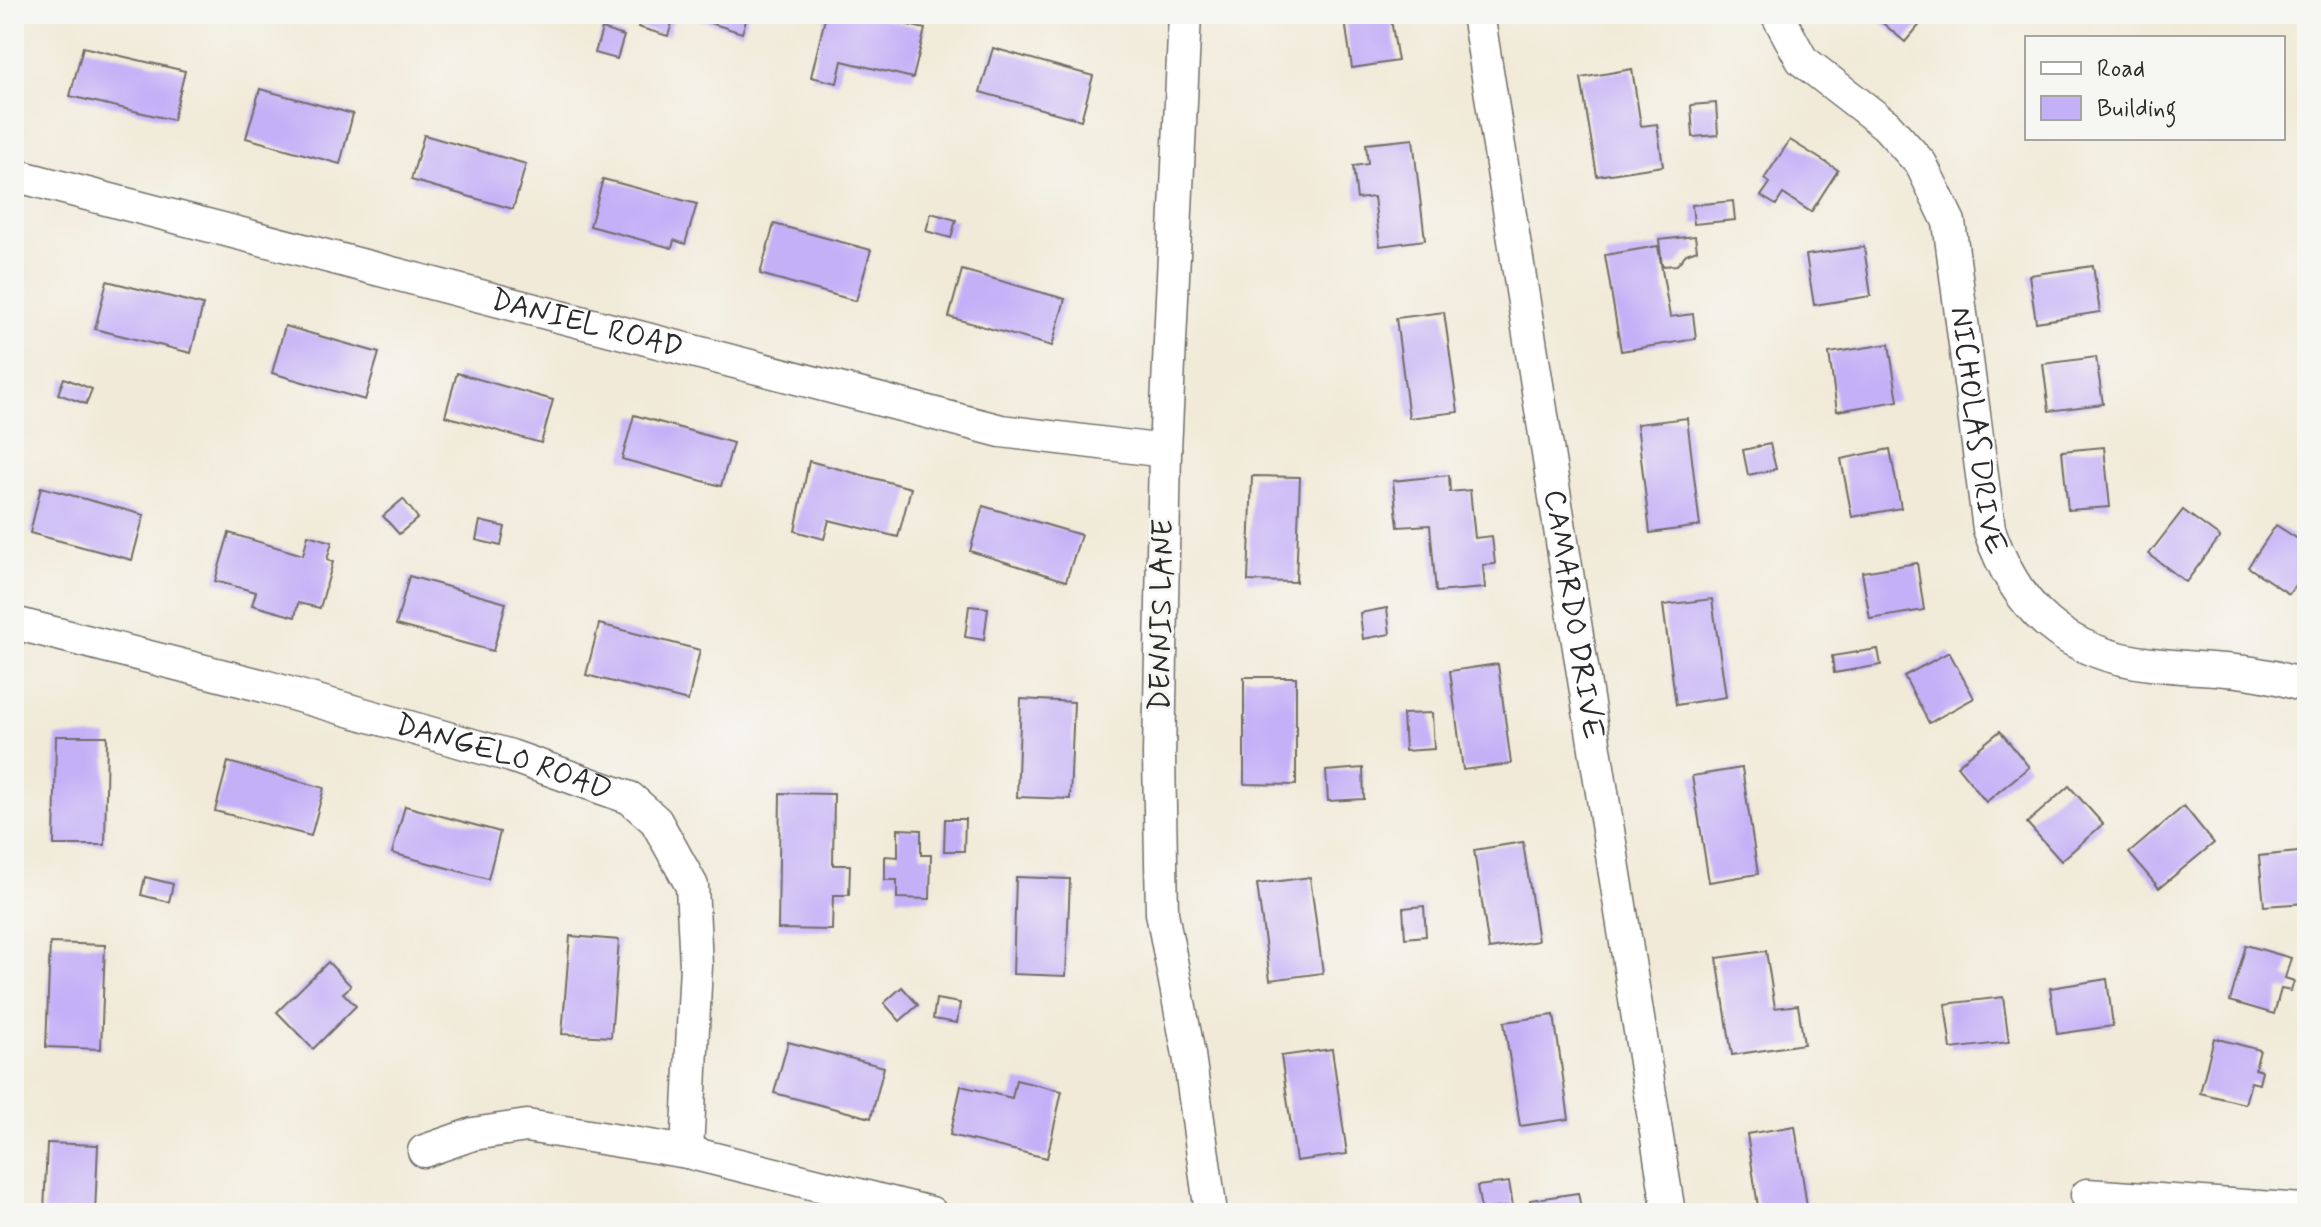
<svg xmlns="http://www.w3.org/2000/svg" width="2321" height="1227" viewBox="0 0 2321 1227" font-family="Mynerve,sans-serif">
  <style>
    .building { fill: #c4b0f7 }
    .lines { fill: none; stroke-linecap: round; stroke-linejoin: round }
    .street-casing { stroke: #706e68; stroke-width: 35 }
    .street { stroke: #fff; stroke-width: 32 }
    .labels { text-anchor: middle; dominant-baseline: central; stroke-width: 6; stroke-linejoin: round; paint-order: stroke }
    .street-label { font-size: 30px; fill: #2b2b2b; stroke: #f6f6f2 }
  </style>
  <rect width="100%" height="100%" fill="#f6f6f2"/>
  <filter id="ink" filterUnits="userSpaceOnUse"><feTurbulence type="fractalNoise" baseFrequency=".0125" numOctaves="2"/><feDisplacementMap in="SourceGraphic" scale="16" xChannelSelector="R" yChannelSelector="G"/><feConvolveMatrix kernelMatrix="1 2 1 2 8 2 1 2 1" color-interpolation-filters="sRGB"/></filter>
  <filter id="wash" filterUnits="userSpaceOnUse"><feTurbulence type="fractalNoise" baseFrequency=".006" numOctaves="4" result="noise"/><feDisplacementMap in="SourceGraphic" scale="32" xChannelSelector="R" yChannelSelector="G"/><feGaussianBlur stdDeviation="1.8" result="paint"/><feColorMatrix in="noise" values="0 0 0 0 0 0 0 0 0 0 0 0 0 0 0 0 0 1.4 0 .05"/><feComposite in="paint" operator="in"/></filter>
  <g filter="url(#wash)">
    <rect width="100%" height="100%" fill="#f1ead8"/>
    <g id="blocks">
      <g class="building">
        <polygon points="642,14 675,14 668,36 638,27"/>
        <polygon points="682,14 748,14 742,33"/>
        <polygon points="826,14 863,14 925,29 913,78 842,61 837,83 811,77"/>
        <polygon points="1344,14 1390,14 1398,61 1352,68"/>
        <polygon points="1872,14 1929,14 1905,42"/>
        <polygon points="602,29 624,36 617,59 595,53"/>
        <polygon points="83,47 185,71 173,120 70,96"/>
        <polygon points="993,48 1093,76 1081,120 980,92"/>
        <polygon points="1632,69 1641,126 1657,124 1663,166 1597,176 1581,78"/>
        <polygon points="260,89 353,114 340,164 246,138"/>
        <polygon points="1716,103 1718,135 1693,137 1691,105"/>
        <polygon points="424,135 526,164 513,209 411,180"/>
        <polygon points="1413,139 1425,240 1380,246 1374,197 1357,199 1353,166 1368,164 1366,144"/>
        <polygon points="1790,140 1838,170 1811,212 1783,194 1776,205 1761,196 1770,183 1764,179"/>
        <polygon points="603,179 697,204 685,244 674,240 672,248 590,226"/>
        <polygon points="1733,201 1735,220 1694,224 1692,205"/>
        <polygon points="931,213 956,220 951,238 926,231"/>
        <polygon points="774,224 871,250 856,301 760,274"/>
        <polygon points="1695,236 1697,250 1686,254 1677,265 1662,266 1659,240"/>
        <polygon points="1658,246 1670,317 1693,314 1696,339 1621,351 1605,255"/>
        <polygon points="1864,247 1871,296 1814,305 1806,255"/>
        <polygon points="2093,266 2100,312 2036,322 2029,275"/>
        <polygon points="962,270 1065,299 1052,346 949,317"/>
        <polygon points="107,281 203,305 191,353 95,329"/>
        <polygon points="1444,312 1458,412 1409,418 1396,318"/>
        <polygon points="285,326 379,353 365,400 272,373"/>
        <polygon points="1889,344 1898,401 1837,411 1829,353"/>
        <polygon points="2096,357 2103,404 2049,411 2043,364"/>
        <polygon points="457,373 553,400 541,443 445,416"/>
        <polygon points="64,378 92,389 86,404 58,394"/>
        <polygon points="634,415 733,443 721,486 622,459"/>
        <polygon points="1687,418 1700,526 1650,533 1637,424"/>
        <polygon points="1770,444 1776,469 1748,475 1743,450"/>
        <polygon points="2104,447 2110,507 2068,510 2062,451"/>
        <polygon points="1890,449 1901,508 1852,517 1841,459"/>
        <polygon points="809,461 911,488 898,537 829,520 824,539 795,531"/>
        <polygon points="1449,475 1450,492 1470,490 1475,538 1492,536 1495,564 1483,565 1485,588 1436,592 1430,525 1398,527 1393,481"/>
        <polygon points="1252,476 1300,477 1296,582 1248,581"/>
        <polygon points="41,487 144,515 132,560 30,533"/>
        <polygon points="403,499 418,518 399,534 383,516"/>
        <polygon points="983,506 1081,535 1066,581 970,551"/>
        <polygon points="2183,510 2220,537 2186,582 2149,554"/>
        <polygon points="480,521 505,527 501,546 476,540"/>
        <polygon points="2276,525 2307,545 2307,567 2289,594 2248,567"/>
        <polygon points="229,533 303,555 308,535 332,542 327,560 333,562 320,608 298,603 295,617 252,605 256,592 215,581"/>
        <polygon points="1917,563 1924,610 1870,619 1862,572"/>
        <polygon points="409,576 506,603 493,651 396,625"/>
        <polygon points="1712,599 1726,697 1676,705 1663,605"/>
        <polygon points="969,606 988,608 984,640 965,637"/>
        <polygon points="1387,608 1390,634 1363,639 1360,613"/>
        <polygon points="599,624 700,650 688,701 586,675"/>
        <polygon points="1878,649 1881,665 1834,673 1832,656"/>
        <polygon points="1949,652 1974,698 1929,723 1904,676"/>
        <polygon points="1498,664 1511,764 1463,770 1450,671"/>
        <polygon points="1244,677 1296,677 1296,785 1244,784"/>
        <polygon points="1021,699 1074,702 1070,799 1017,797"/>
        <polygon points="1432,713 1434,749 1405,751 1403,714"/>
        <polygon points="2000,731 2029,767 1986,802 1957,766"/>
        <polygon points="56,736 107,736 105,845 54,845"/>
        <polygon points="228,762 324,788 311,836 215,811"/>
        <polygon points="1363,768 1364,799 1328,801 1326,771"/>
        <polygon points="1742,768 1758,874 1709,882 1692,776"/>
        <polygon points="2069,786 2103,824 2061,861 2027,823"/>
        <polygon points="780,793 834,794 833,865 850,865 849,895 833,895 832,930 778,929"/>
        <polygon points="405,806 500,832 488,879 392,853"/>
        <polygon points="2184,806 2214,843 2159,888 2129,853"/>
        <polygon points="945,819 965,819 964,851 944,851"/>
        <polygon points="898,829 921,830 921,855 931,855 930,899 897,898 897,880 885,880 885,856 898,857"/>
        <polygon points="1523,842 1538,941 1489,949 1474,850"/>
        <polygon points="2307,851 2307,903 2264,906 2259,856"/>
        <polygon points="145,877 173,884 169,902 141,895"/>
        <polygon points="1016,877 1070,879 1066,976 1013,974"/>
        <polygon points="1310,877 1323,973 1270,980 1257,884"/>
        <polygon points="1424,906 1426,936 1405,938 1403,908"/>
        <polygon points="570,936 619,940 611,1037 562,1034"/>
        <polygon points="50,943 105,945 101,1049 46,1047"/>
        <polygon points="2246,945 2291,958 2285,978 2294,981 2291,991 2281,989 2274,1014 2230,1001"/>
        <polygon points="1766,951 1775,1008 1798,1005 1804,1044 1732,1055 1717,958"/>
        <polygon points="328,962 351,986 343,993 356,1006 313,1049 277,1012"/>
        <polygon points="2107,979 2113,1026 2057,1034 2050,988"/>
        <polygon points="902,987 918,1005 900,1021 884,1003"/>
        <polygon points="2003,997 2009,1042 1951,1049 1945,1004"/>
        <polygon points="936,999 960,1003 957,1023 933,1019"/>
        <polygon points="1554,1015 1569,1119 1520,1126 1504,1022"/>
        <polygon points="2214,1038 2260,1050 2255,1069 2262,1071 2259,1084 2251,1082 2245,1104 2200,1093"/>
        <polygon points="788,1042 884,1067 871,1118 774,1093"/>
        <polygon points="1332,1049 1347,1154 1296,1161 1281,1056"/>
        <polygon points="1016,1080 1062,1091 1047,1158 950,1135 961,1086 1012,1098"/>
        <polygon points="1795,1126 1808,1213 1759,1213 1747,1134"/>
        <polygon points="47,1143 98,1145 95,1213 44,1213"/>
        <polygon points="1509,1182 1513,1206 1481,1210 1477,1186"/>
        <polygon points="1578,1193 1582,1213 1532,1213 1530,1200"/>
      </g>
    </g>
  </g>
  <g filter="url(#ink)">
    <use href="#blocks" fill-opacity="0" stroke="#706e68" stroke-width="2"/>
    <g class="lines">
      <g class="street-casing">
        <g id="street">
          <polyline points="1185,14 1165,451 1159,756 1162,913 1189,1055 1211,1213"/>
          <path id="s1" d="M1478 14 1669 1213"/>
          <path id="s2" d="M1777 14 1802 60 1886 125 1921 164 1949 222 1989 529C2016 609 2064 654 2151 664 2210 671 2249 666 2307 687"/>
          <path id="s3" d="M14 175 1001 431 1165 451"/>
          <path id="s4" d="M14 623 264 686 511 756 630 798 656 821 692 886 696 965 687 1152"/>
          <polyline points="424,1151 473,1134 527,1126 687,1152 931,1213"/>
          <polyline points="2087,1195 2303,1210"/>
        </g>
      </g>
      <use href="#street" class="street"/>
    </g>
  </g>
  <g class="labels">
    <g class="street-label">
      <text stroke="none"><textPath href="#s3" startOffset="592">DANIEL ROAD</textPath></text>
      <text stroke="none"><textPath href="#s2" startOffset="486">NICHOLAS DRIVE</textPath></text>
      <text stroke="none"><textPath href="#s1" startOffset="608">CAMARDO DRIVE</textPath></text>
      <text transform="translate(1162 615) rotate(-89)">DENNIS LANE</text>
      <text stroke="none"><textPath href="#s4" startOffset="508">DANGELO ROAD</textPath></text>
    </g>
  </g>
  <rect width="2321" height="1227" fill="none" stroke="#f6f6f2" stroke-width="48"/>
  <rect x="2025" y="36" width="260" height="104" fill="#f6f6f2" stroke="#a5a5a2" stroke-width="2"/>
  <rect x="2041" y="62" width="40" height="12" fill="#ffffff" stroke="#a5a5a2" stroke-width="2"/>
  <text x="2097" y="76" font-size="24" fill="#2b2b2b">Road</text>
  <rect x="2041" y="96" width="40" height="24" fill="#c4b0f7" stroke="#a5a5a2" stroke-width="2"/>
  <text x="2097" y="116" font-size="24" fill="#2b2b2b">Building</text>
</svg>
